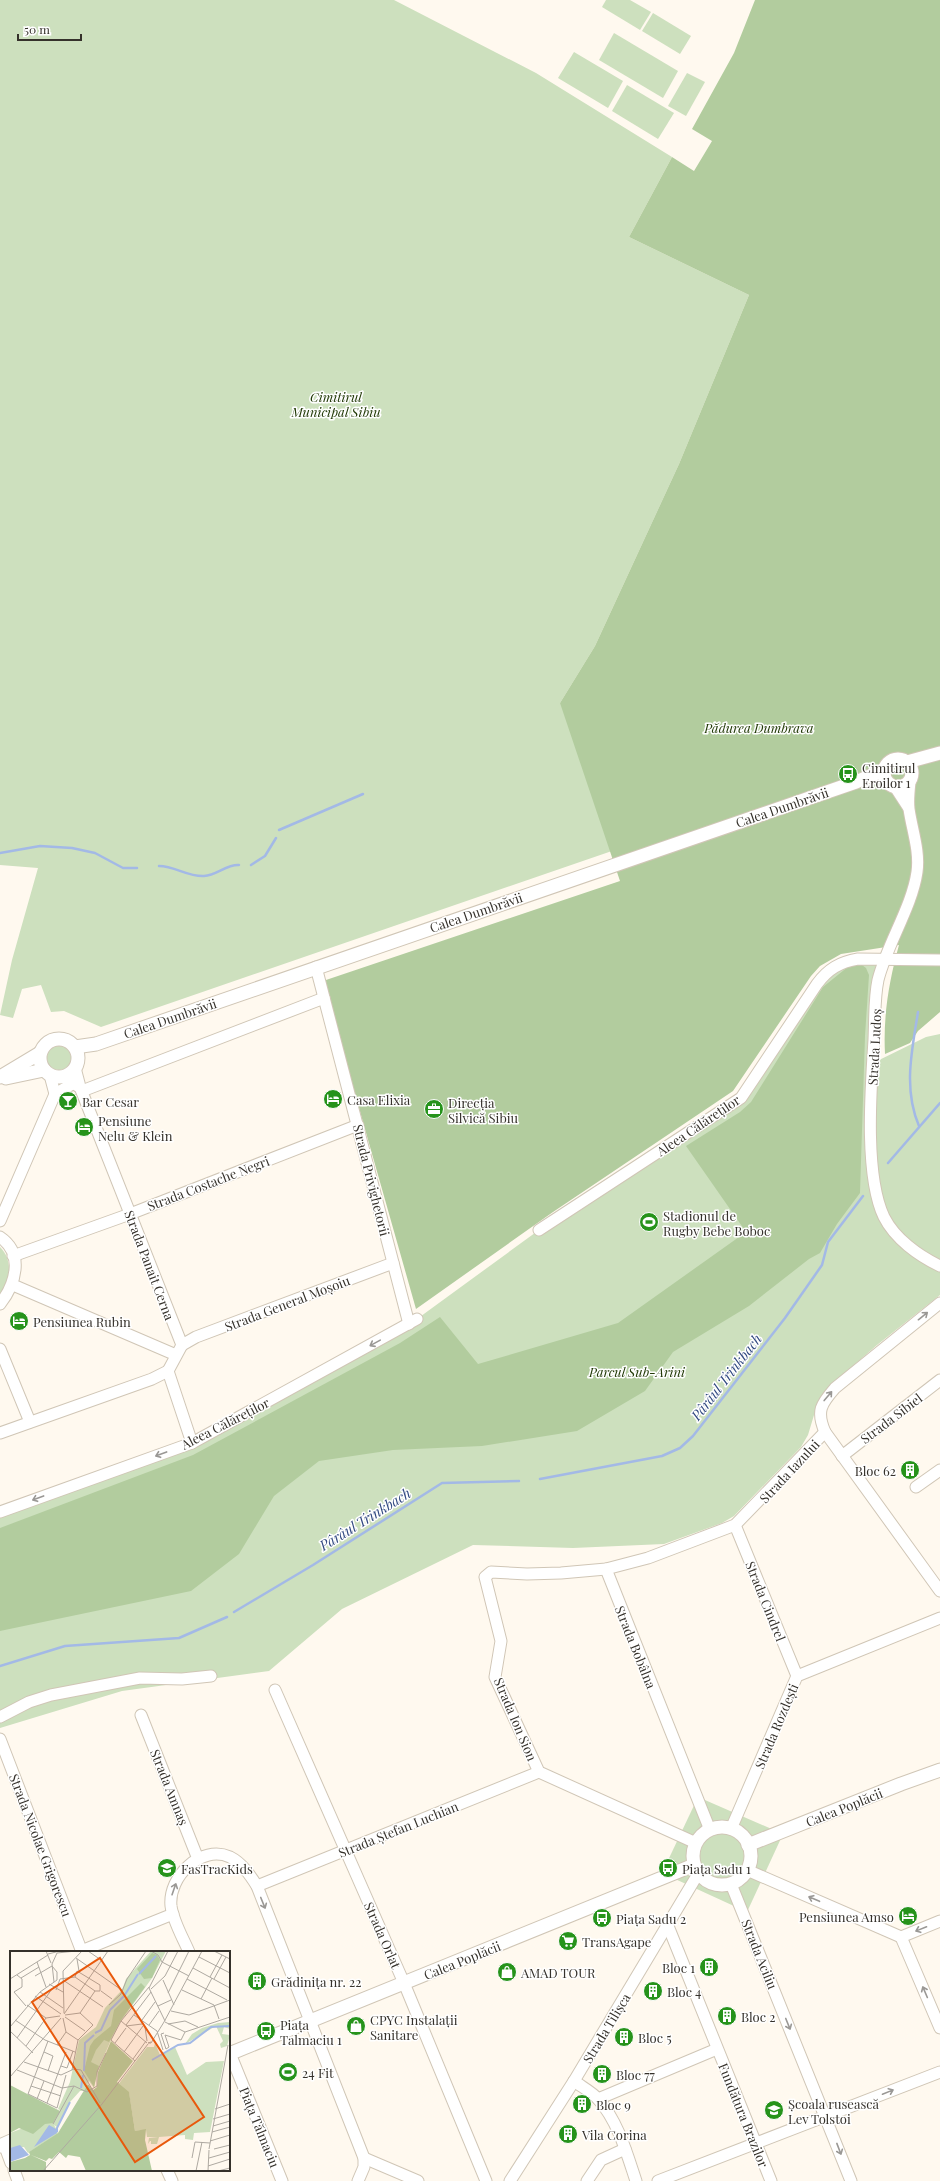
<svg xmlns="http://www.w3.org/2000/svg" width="940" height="2181" viewBox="0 0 940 2181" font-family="'Playfair Display',serif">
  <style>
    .green { fill: #cde0be }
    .forest { fill: #b2cc9e }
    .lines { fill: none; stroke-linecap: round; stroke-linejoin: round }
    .stream { stroke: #a3b9e6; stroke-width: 2.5 }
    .minor-casing { stroke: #d0c6b6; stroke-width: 13 }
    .major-casing { stroke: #d0c6b6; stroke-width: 15 }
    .minor { stroke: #fff; stroke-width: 11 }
    .major { stroke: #fff; stroke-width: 13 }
    .oneway { stroke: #9a9895 }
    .labels { text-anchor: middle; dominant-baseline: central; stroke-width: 3; stroke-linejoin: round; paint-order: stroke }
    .park-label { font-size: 13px; font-style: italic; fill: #223a07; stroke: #fff }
    .poi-label { font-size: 13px; fill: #35312b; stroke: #fff; text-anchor: start }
    .street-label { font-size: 13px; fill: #35312b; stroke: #fff }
    .water-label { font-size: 14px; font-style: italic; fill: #304880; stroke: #fff }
    .inset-river { fill: none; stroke: #a3b9e6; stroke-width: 2 }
    .inset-road { fill: none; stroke: #aea9a1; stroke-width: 1 }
    .view { fill: #e8590c; fill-opacity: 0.15; stroke: #e8590c; stroke-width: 2 }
    .inset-edge { fill: none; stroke: #35312b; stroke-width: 2 }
  </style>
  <rect width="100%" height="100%" fill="#fff9ef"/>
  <g class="green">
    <polygon points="0,0 394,0 536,73 672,157 629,237 749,295 679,464 595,646 560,703 872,757 609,852 101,1027 64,1011 51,1012 41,985 22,989 13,1018 0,1015 12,960 38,868 0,865"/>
    <polygon points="606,0 630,0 651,12 640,30 602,7"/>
    <polygon points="653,13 691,36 680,54 642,31"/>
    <polygon points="614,33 678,71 663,98 599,60"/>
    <polygon points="574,52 623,81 608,108 558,78"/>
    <polygon points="687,73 705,82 686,116 668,106"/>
    <polygon points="627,85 674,113 658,139 612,111"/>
    <polygon points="876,961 873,1063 926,1037 940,1034 940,1295 877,1345 831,1385 817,1405 808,1435 801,1447 734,1516 722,1523 664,1544 573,1548 473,1545 342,1609 269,1671 122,1691 0,1728 0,1512 192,1443 417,1319 539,1230 734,1102 831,968"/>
    <circle cx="59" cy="1058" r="12"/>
    <path d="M0 1247C13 1260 11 1280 0 1294Z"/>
    <polygon points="698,1797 783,1834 747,1912 662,1873"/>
  </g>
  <g class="forest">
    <path d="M755 0H940V1012L918 1031 910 1043 885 1054C883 1016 889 981 899 945L841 954 820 966 811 976 733 1091 553 1212 416 1309 323 981 620 881 560 703 595 646 679 464 749 295 629 237 672 157 694 171 712 141 692 129 734 53Z"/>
    <polygon points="862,965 866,968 869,975 865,1036 860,1193 837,1224 820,1253 809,1259 749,1306 673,1352 645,1391 577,1431 482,1446 393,1450 319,1461 274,1496 239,1554 191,1591 0,1631 0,1528 193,1455 400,1343 440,1317 478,1364 618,1323 746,1232 686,1146 740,1112 751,1102 823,987 849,966"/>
  </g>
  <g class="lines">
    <g class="stream">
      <polyline points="279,830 363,794"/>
      <polyline points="0,853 40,846 72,848 95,853 123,868 137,868"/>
      <polyline points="251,865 265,856 276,838"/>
      <path d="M159 866C175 866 188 877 204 876 217 875 227 864 239 865"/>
      <path d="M918 1012C912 1050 903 1089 919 1126"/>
      <polyline points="888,1163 940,1103"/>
      <polyline points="540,1479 662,1456 680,1448 693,1436 785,1318 822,1265 828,1242 863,1196"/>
      <polyline points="234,1612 313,1565 442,1483 519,1481"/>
      <polyline points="0,1666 65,1646 179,1638 227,1617"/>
    </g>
    <g class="minor-casing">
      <g id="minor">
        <path d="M910 782C909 791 908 801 909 809 912 830 920 851 917 872 912 907 887 944 878 980 874 999 875 1020 874 1040 871 1087 864 1175 884 1217 895 1239 919 1256 940 1266"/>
        <polyline points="895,787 908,807"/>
        <polyline points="316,967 409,1324"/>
        <polyline points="75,1068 80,1087 182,1345 168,1371 192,1443"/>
        <polyline points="50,1075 55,1094"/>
        <polyline points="64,1077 79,1087"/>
        <polyline points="82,1091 324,998"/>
        <polyline points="0,1221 55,1094 74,1083"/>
        <path d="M539 1230 741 1098 817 984C828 969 840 962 858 959L940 960"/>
        <path d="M0 1237C25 1254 15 1285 0 1304"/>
        <polyline points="13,1256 130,1214 358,1125"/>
        <polyline points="13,1285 176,1355"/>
        <path d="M940 1303 835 1388C821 1404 816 1411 825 1432L940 1591"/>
        <polyline points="182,1345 196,1337 393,1263"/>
        <polyline points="0,1349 30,1422"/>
        <polyline points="0,1433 152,1379 168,1371"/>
        <polyline points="842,1456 940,1380"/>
        <polyline points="916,1487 940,1470"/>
        <polyline points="0,1512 192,1443 417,1319"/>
        <polyline points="735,1525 797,1676"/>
        <polyline points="606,1569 710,1830"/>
        <polyline points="275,1690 404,1983 486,2181"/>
        <polyline points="141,1715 198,1859"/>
        <polyline points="0,1717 29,1702 51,1695 140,1678 182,1679 211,1676"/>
        <polyline points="0,1739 82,1952"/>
        <polyline points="731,1829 797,1676 940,1618"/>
        <polyline points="696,1843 539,1772 495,1677 501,1641 485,1577 491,1572 527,1574 561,1573 606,1569 648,1558 735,1525 825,1432"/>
        <polyline points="747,1870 901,1937 940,1921"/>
        <polyline points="731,1884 851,2181"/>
        <polyline points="257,1886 539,1772"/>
        <polyline points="668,1926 771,2181"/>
        <polyline points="901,1937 940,2028"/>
        <polyline points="81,1951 173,1914"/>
        <path d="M189 1952C183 1938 173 1921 171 1906 168 1877 201 1844 230 1857 242 1863 250 1875 257 1886L364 2158V2167L358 2181"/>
        <polyline points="229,2051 282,2181"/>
        <path d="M574 2081C582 2087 592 2092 598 2099 618 2121 627 2154 636 2181"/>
        <polyline points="598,2099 717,2049"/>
        <polyline points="4,2144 11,2163"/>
        <polyline points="364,2158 418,2181"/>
        <polyline points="14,2170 18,2181"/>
        <polyline points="167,2170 172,2181"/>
        <polyline points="510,2181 574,2081 698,1874"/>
        <polyline points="587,2181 601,2160 625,2149"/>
        <polyline points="658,2181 940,2072"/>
      </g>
    </g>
    <g class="major-casing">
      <g id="major">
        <circle cx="898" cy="773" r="14"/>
        <polyline points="907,762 940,753"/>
        <circle cx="59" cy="1058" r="19"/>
        <polyline points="75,1047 96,1044 856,782 884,770"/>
        <polyline points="0,1077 40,1053"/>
        <polyline points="6,1078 44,1070"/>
        <circle cx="722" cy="1856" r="29"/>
        <polyline points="748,1845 901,1784 940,1770"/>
        <polyline points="229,2054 694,1865"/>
        <polyline points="0,2146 11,2141"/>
      </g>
    </g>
    <use href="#minor" class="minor"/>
    <use href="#major" class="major"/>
  </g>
  <defs><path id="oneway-shaft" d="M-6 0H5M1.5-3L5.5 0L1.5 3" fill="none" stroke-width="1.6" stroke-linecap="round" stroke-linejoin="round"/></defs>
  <g class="oneway">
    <use href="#oneway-shaft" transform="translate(923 1316) rotate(-39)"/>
    <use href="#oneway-shaft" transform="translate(375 1343) rotate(151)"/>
    <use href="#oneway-shaft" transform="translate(828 1396) rotate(-50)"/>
    <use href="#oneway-shaft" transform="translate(161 1454) rotate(160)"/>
    <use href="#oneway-shaft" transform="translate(38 1498) rotate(160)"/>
    <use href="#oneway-shaft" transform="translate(174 1889) rotate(-71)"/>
    <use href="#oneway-shaft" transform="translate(814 1899) rotate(-157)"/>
    <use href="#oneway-shaft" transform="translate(263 1903) rotate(68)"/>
    <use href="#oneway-shaft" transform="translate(921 1929) rotate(158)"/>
    <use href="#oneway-shaft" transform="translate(925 1992) rotate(-113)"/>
    <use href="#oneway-shaft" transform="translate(788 2024) rotate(68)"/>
    <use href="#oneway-shaft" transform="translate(888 2092) rotate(-22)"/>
    <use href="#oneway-shaft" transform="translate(839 2149) rotate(69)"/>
  </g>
  <defs>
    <g id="bus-disc" transform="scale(1)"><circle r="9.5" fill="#26931b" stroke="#fff"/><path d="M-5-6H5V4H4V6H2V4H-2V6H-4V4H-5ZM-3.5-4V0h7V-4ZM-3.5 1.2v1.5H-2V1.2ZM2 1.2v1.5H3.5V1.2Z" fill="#fff"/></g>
    <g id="hotel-disc" transform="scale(1)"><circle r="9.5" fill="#26931b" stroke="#fff"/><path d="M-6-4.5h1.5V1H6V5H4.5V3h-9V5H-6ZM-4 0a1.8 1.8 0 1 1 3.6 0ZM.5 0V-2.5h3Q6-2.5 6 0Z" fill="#fff"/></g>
    <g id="bar-disc" transform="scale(1)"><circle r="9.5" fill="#26931b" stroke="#fff"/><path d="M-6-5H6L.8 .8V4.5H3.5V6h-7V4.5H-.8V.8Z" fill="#fff"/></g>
    <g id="office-disc" transform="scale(1)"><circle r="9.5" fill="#26931b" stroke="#fff"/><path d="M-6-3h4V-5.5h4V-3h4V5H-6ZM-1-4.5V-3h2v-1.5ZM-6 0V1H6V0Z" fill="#fff"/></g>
    <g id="stadium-disc" transform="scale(1)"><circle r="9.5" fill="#26931b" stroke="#fff"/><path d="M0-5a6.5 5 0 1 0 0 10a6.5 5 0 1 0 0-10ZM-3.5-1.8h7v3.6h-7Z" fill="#fff"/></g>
    <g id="building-disc" transform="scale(1)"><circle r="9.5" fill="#26931b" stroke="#fff"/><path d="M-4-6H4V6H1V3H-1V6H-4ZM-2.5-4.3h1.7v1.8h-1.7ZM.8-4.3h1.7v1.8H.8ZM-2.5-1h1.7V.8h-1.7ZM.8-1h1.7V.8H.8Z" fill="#fff"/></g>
    <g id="school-disc" transform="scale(1)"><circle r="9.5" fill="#26931b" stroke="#fff"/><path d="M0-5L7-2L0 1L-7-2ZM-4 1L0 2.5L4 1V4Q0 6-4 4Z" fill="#fff"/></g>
    <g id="supermarket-disc" transform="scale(1)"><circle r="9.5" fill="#26931b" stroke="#fff"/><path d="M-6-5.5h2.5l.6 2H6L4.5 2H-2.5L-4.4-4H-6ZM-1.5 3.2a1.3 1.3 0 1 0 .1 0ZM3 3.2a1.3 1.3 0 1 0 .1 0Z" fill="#fff"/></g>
    <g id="shop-disc" transform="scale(1)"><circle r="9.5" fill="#26931b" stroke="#fff"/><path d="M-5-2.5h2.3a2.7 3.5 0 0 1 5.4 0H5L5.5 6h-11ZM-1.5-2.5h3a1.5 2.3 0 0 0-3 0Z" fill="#fff"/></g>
  </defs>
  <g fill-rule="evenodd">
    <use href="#bus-disc" x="848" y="774"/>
    <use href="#hotel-disc" x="333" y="1099"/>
    <use href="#bar-disc" x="68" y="1101"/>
    <use href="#office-disc" x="434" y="1109"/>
    <use href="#hotel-disc" x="84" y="1127"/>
    <use href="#stadium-disc" x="649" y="1222"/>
    <use href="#hotel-disc" x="19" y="1321"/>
    <use href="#building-disc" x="910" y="1470"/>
    <use href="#school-disc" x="167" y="1868"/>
    <use href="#bus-disc" x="668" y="1868"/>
    <use href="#hotel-disc" x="908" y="1916"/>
    <use href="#bus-disc" x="602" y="1918"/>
    <use href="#supermarket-disc" x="568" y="1941"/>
    <use href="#building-disc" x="709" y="1967"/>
    <use href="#shop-disc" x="507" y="1972"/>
    <use href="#building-disc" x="257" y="1981"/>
    <use href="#building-disc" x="653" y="1991"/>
    <use href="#building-disc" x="727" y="2016"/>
    <use href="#shop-disc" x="356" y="2026"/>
    <use href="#bus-disc" x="266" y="2031"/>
    <use href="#building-disc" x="624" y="2037"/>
    <use href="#stadium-disc" x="288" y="2072"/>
    <use href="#building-disc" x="602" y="2074"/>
    <use href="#building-disc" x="582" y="2104"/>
    <use href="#school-disc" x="774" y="2110"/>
    <use href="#building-disc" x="568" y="2134"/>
  </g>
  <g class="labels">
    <g class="park-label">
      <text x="336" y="396">Cimitirul<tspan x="336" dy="15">Municipal Sibiu</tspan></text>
      <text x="759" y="727">Pădurea Dumbrava</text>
      <text x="637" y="1371">Parcul Sub-Arini</text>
    </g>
    <g class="poi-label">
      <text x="862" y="767">Cimitirul<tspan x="862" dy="15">Eroilor 1</tspan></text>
      <text x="347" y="1099">Casa Elixia</text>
      <text x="82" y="1101">Bar Cesar</text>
      <text x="448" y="1102">Direcția<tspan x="448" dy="15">Silvică Sibiu</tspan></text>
      <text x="98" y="1120">Pensiune<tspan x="98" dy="15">Nelu &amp; Klein</tspan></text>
      <text x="663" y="1215">Stadionul de<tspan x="663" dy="15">Rugby Bebe Boboc</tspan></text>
      <text x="33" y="1321">Pensiunea Rubin</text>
      <text x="896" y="1470" text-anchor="end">Bloc 62</text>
      <text x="181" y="1868">FasTracKids</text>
      <text x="682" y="1868">Piața Sadu 1</text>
      <text x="894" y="1916" text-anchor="end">Pensiunea Amso</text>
      <text x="616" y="1918">Piața Sadu 2</text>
      <text x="582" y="1941">TransAgape</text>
      <text x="695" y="1967" text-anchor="end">Bloc 1</text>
      <text x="521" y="1972">AMAD TOUR</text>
      <text x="271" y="1981">Grădinița nr. 22</text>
      <text x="667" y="1991">Bloc 4</text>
      <text x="741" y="2016">Bloc 2</text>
      <text x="370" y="2019">CPYC Instalații<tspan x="370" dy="15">Sanitare</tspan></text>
      <text x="280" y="2024">Piața<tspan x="280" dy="15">Talmaciu 1</tspan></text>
      <text x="638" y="2037">Bloc 5</text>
      <text x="302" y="2072">24 Fit</text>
      <text x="616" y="2074">Bloc 77</text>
      <text x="788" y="2103">Școala rusească<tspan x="788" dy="15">Lev Tolstoi</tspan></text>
      <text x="596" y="2104">Bloc 9</text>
      <text x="582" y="2134">Vila Corina</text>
    </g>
    <g class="street-label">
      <text transform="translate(782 807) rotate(-19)">Calea Dumbrăvii</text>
      <text transform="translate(476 912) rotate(-19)">Calea Dumbrăvii</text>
      <text transform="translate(170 1018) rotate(-19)">Calea Dumbrăvii</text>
      <text transform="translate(874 1047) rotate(-87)">Strada Ludoș</text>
      <text transform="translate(698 1125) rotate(-34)">Aleea Călăreților</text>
      <text transform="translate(372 1180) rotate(76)">Strada Privighetorii</text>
      <text transform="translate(208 1183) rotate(-21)">Strada Costache Negri</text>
      <text transform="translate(150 1265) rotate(69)">Strada Panait Cerna</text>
      <text transform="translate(287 1303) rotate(-21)">Strada General Moșoiu</text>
      <text transform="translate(891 1418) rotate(-37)">Strada Sibiel</text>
      <text transform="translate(225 1423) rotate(-27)">Aleea Călăreților</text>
      <text transform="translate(789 1471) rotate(-47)">Strada Iazului</text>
      <text transform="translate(766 1601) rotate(68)">Strada Cindrel</text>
      <text transform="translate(636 1647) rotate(68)">Strada Bobâlna</text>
      <text transform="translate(516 1719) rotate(67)">Strada Ion Sion</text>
      <text transform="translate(776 1726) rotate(-67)">Strada Rozdești</text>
      <text transform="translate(170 1787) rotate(68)">Strada Amnaș</text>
      <text transform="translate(844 1807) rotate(-22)">Calea Poplăcii</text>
      <text transform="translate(398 1829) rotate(-22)">Strada Ștefan Luchian</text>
      <text transform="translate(41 1845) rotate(69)">Strada Nicolae Grigorescu</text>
      <text transform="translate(383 1935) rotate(66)">Strada Orlat</text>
      <text transform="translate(760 1954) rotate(68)">Strada Aciliu</text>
      <text transform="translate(462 1960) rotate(-22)">Calea Poplăcii</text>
      <text transform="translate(606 2028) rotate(-59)">Strada Tilișca</text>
      <text transform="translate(744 2115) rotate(68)">Fundătura Brazilor</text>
      <text transform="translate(260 2127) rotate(68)">Piața Tălmaciu</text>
    </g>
    <g class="water-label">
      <text transform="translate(726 1377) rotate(-52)">Pârâul Trinkbach</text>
      <text transform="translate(365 1519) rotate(-32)">Pârâul Trinkbach</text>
    </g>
  </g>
  <g transform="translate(10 1951)">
    <rect width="220" height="220" fill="#fff9ef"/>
    <path d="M141 0H156L142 27 111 70 101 89 87 121 84 137 79 130 74 140H70L60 151 47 176 44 174 48 181 47 183 18 202 14 196 0 197V182L32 170 42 172 50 159 48 158 60 131 69 89 86 76 95 57 112 39 116 28ZM220 71V78L214 76 212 83 220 84 217 95 211 97 210 93 213 90 206 75 175 93 182 83 192 77 208 72ZM145 92 150 104 165 96 177 124 196 111 214 110 200 181 184 182 183 189 175 188V184L149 186 147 193H141V190H144H140L138 193 139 187 148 186H137L136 179 125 180 119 142 94 152 137 96H144Z" fill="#cde0be"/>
    <path d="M142 2 147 4 150 9 142 27 134 28 127 18ZM131 32 135 36 111 69 99 91 94 89 86 99 81 111 89 115 84 136 74 120 80 95 84 89 101 75 104 59ZM101 90 123 110 107 131 119 141 125 180 136 178 135 189 142 220H76L70 206 58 204 56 207 49 201 42 208 39 207 36 210 21 204 36 211V220H0V211L15 207 20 204 19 201 48 182 78 133 83 139 87 136 88 121ZM0 134 50 160 43 172 35 173 23 183 9 177 0 182Z" fill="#b2cc9e"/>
    <path d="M39 174 46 178 47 182 24 196ZM10 194 19 204 0 211V197Z" fill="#a3b9e6"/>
    <path class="inset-river" d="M129 23 146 5M100 59 114 45 128 23M85 82 91 79 100 59M142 109 168 94 180 92 201 76 220 75M74 120 75 92 84 84M71 137 73 124M47 181V177L60 151"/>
    <path class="inset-road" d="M36 0 41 12M78 0 91 9M141 0 148 4 152 11M204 0 220 8M47 2 66 0M38 3 50 0M189 6 220 22M66 7 113 40M67 8 69 20M27 11 36 36M152 11 179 25M183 17 220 37M67 20 90 34V40H85L65 26ZM7 24 12 28V36L4 41 16 55M25 25 42 15M200 26 212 4M11 27 29 16M0 28 38 4M177 28 217 49M204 28 216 6M53 29 93 56M153 29 164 54M44 31 42 13 47 2M39 33 53 41M141 38 155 25 168 0M46 39 50 28 65 26M172 39 204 54 209 68M91 40 102 48M30 41 53 57M158 42 179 0M25 45 51 63M191 48 202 27M17 54 36 67M99 54 111 43 117 28 136 0M148 55 161 49M161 60 179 64 220 49M54 62 53 20 72 0M70 62 85 40M54 63 98 0M55 64 70 62 83 74 68 89 62 119M124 64 147 80 153 99M55 66 75 80M5 69 35 89 65 101M132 69 145 51M111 70 137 92M155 70 139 37 158 0M154 71 192 0M155 71 175 81 220 66M158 73 175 70 188 76M116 74 141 41M139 74 149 60M116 75 132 73M0 76 30 41 47 29V21L42 15M135 76 137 90M0 80 23 102M56 81 68 89M154 82 151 83 156 98 159 96 155 84 171 89 175 81M7 87 42 38M101 89 111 70 139 36M101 89 125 110M38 90 18 143 47 157 56 124M141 91 138 92H141L154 71M105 92 116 77M47 94 56 81 53 67M16 95 36 67 50 65M34 101 43 105 38 120M114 101 133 75M123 108 136 90M14 111 51 124 64 118 71 119 90 152M51 115 57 117 63 100M7 119 52 137 64 135 77 141 87 135V121L96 102M0 126 51 67M21 135 51 145M27 148 34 130M37 152 56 101M205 158 220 153M203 168 220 163M43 173 64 135M203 175 220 170M202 181 220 176M200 190 220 184M199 198 218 94M204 198 220 194M182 207 185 191 200 192M199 207 220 201M198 215 220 208M33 220 92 153 138 93M186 220 192 191M198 220 199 199M208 220 220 217"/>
    <path class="view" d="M90 7 194 166 125 211 22 51Z"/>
    <rect width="220" height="220" class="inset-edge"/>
  </g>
  <path d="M18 34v6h63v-6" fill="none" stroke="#35312b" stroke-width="2"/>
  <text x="24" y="34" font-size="12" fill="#35312b" stroke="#ffffff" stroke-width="3" paint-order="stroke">50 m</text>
</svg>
